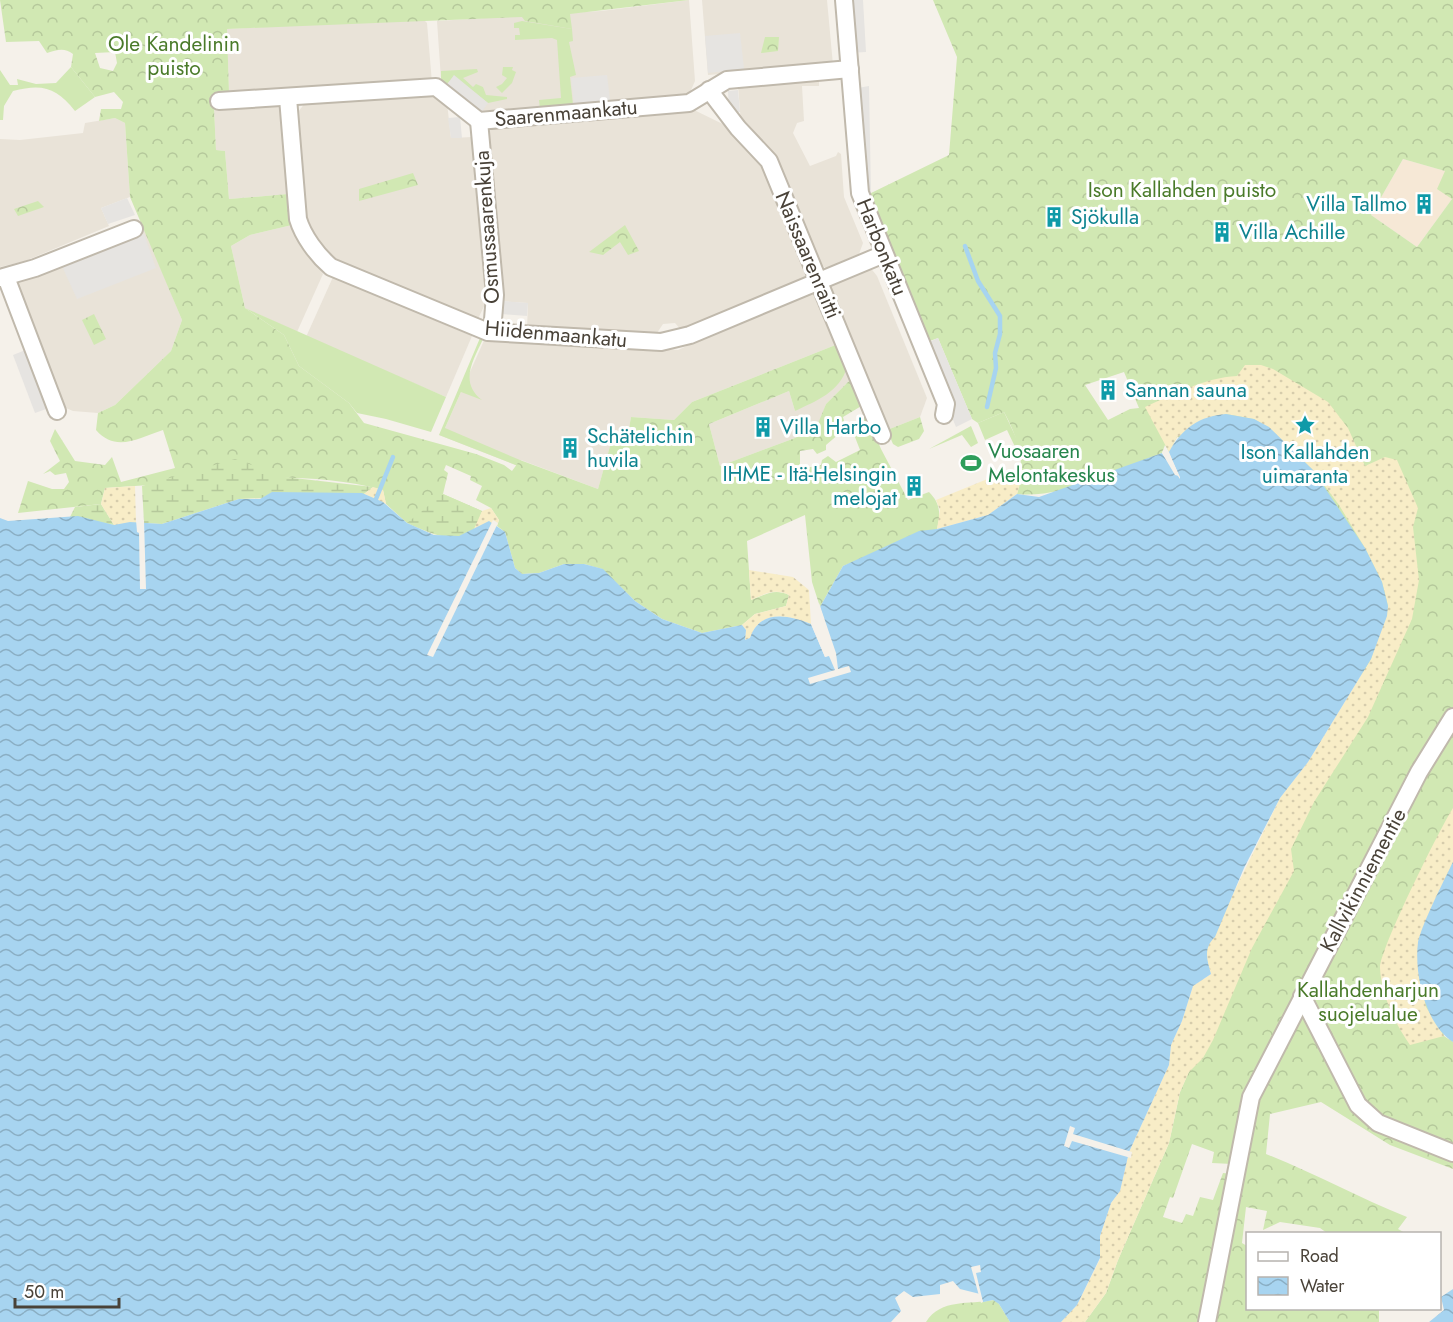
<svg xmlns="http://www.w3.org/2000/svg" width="1453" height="1322" viewBox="0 0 1453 1322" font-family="Jost,sans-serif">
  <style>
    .residential { fill: #e9e3d8 }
    .commercial { fill: #f6e8d6 }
    .grass { fill: #d1e8b3 }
    .forest { fill: url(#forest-crowns); fill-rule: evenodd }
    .wetland { fill: url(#wetland-marsh) }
    .sand { fill: url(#sand-dots) }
    .parking { fill: #e6e4e1 }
    .water { fill: url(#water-waves) }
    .pier { fill: #f5f1ea }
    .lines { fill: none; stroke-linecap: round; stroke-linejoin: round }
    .stream { stroke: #a7d4f0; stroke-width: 4.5 }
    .street-casing { stroke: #c0b9ac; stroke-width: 20 }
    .street { stroke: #fff; stroke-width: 16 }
    .labels { text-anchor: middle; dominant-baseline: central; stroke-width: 6; stroke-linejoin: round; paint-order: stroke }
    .park-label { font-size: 21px; fill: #4a7b2a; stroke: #fff }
    .street-label { font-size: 21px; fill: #494238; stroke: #fff }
    .culture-label { font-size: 21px; fill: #0d838f; stroke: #fff; text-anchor: start }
    .leisure-label { font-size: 21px; fill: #27864d; stroke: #fff; text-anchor: start }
  </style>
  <defs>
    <pattern id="forest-crowns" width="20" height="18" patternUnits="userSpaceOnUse" patternTransform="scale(1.5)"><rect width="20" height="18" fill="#d1e8b3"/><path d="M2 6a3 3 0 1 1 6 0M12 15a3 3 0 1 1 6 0" fill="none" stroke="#b5c89b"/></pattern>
    <pattern id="wetland-marsh" width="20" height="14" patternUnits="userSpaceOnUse" patternTransform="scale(1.5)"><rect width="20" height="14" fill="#d1e8b3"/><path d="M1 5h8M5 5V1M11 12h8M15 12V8" fill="none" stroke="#b5c89b"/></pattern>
    <pattern id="sand-dots" width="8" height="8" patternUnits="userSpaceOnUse" patternTransform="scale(1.5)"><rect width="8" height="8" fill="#f8edc7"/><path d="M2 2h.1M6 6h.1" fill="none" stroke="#d6ccac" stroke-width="1.8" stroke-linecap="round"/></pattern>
    <pattern id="water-waves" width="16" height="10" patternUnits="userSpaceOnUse" patternTransform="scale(1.5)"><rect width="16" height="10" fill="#a7d4f0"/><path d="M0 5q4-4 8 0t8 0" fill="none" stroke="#8aaec3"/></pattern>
  </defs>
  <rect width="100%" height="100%" fill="#f5f1ea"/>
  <g class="residential">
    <polygon points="689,0 695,81 688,97 480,111 441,79 437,21 601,11"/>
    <polygon points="702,0 827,0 833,65 708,75"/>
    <polygon points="423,19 427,23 432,83 229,92 227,29"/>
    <polygon points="819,78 819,86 802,86 804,121 797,123 793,133 810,166 836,156 838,152 841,154 844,197 863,243 859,254 826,268 818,263 741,124 738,85"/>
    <polygon points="434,93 447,103 451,138 472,137 487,300 477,321 329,262 304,226 295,116 305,103"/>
    <polygon points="279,103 288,194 229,199 225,151 216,150 214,108"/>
    <polygon points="690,108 735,130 760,158 808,271 803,281 682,331 675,323 663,324 655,336 527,329 528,303 498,301 485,138 489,132 496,125"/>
    <polygon points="115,118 125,123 130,197 101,208 109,226 25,261 0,267 0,139 20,140 83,133 85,123"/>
    <polygon points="292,225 323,274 297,332 245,308 231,246 250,235"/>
    <polygon points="145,230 182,320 171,351 115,405 98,413 73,411 59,405 16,279"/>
    <polygon points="869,266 877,276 927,398 920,417 887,430 829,291 831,282"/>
    <polygon points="333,277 472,336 446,397 306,337"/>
    <polygon points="810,290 819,294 838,344 692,402 674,420 631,417 626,447 611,444 598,489 521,460 518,466 439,435 445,428 486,336 678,350"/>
    <polygon points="847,367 852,378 826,404 818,426 795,438 720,466 709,424 789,391 795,411"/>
  </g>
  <polygon class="commercial" points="1403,159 1445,171 1452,199 1417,247 1371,215"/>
  <g class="grass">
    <polygon points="522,21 572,29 573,41 569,42 576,75 570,77 573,105 540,109 539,100 561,98 557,40 552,38 515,40 515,35 520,35 519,28 514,28 514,23"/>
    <path d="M71 67 95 97 75 111C57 88 43 83 13 91L4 106 3 120H0V70L10 85H18L17 79 36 84 56 83Z"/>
    <polygon points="503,67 513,67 512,70 516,72 512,83 502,93 496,87 502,84 507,78 502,75"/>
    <polygon points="477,69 478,72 463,78 473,87 476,84 483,87 486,95 507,97 507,99 488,103 454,76 447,84 441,79 441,71"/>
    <polygon points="245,308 446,397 431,432 386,419 357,413 349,403 299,366 284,335"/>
    <path d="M480 338 483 339C473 361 459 382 482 400L461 392 445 428 520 460 518 466 439 435Z"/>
    <polygon points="1004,412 1020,446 1016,449 1007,430 985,440 978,423"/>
    <polygon points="971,426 978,443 971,447 962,435 929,449"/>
  </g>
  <g class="forest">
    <path d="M0 0H689L570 14 572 29 525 21 522 17 227 29 229 92 214 108 216 150 225 151 229 199 288 194 292 225 250 235 231 246 245 308 284 335 299 366 349 403 364 423 476 454 504 465 512 471 520 460 598 489 611 443 626 446 631 417 674 420 692 402 838 344 847 367C840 392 816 401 795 411L789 391 709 424 720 466 795 438 817 426 826 404 852 378 863 405 843 417 846 428 826 445V450L817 454 813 449 800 451V469L821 465 822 460 828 456 836 462 860 450 853 432 857 423 867 416 881 449 908 500 929 492C940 503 941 513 937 529L843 566 820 607 812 582 805 515 747 541 751 600C765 595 774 588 789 595L786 606 755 614 742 625 702 633 662 619 635 601 602 569 584 564H564L539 573 522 574 515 568 505 532 497 526 499 520 491 508 476 500 482 486 470 480 471 476 446 465 444 470 448 473 443 494 482 511 474 529 407 523 386 504 383 490C294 466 196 483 105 488L101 504 18 513 28 481 52 489H64L69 482 66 473 55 475 50 471 43 474 60 461 50 441 55 429 75 461 105 465 112 457 121 482 175 468 163 430C138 438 116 453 96 430L98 413 115 405 171 351 182 320 130 197 125 123 115 118 99 121 101 109H121L123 102 114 92 95 97 71 67 73 54C64 47 57 50 47 53L39 41 6 42ZM115 52 117 63 113 71 100 68 95 53Z"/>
    <path d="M933 0H1453V862L1418 941 1444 1036 1453 1042V1169L1390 1145 1321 1102 1270 1114 1266 1154C1314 1173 1359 1198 1407 1217L1398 1229 1405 1233H1327L1320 1228 1280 1222 1263 1230 1267 1211 1246 1207 1242 1243 1247 1246 1248 1308 1379 1309V1322H1085L1106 1293 1118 1260 1169 1143 1180 1092 1387 616 1321 481 1313 470 1177 437 1169 452 1165 445 1162 453C1120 470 1061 499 1017 494 1026 463 1019 440 1004 412L978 423 972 419 938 338 927 342 867 195 949 155 957 57ZM1403 159 1445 171 1437 189 1452 199 1417 247 1371 215ZM1124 372 1139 408 1130 409 1108 420 1085 385ZM1192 1144 1214 1152 1212 1163 1232 1164V1174L1223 1173 1213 1200 1200 1197 1193 1216 1186 1214 1182 1223 1163 1217 1170 1197 1173 1198Z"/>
    <polygon points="765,37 779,37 778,51 761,53"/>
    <polygon points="413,173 418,185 359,201 359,189"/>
    <polygon points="38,201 44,207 18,216 14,209"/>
    <polygon points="625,225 639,251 628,255 620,242 603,255 589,252"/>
    <polygon points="94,314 106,339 94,345 82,320"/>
    <polygon points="920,417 924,431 919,439 898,447 893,444 887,430"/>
    <path d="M994 1300 999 1304 1010 1322H926C941 1298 969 1305 994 1300Z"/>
  </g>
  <g class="wetland">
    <polygon points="235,459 285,477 373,487 364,494 239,499 162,524 144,523 142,486"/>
    <path d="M443 494 482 511C480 516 478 525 474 529 456 547 425 531 407 523Z"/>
    <polygon points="101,504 114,525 70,517 75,507"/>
  </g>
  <g class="sand">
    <path d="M1245 365H1261L1273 369 1328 402 1348 428 1365 466 1385 457 1397 460 1418 508 1413 527 1419 580 1412 619 1368 717 1314 802 1291 849 1294 871 1252 948 1213 1040 1203 1058 1189 1072 1180 1092 1169 1143 1118 1260 1106 1293 1085 1322H1061L1077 1305 1100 1259V1236L1111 1203 1120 1191 1129 1152 1169 1065 1171 1045 1182 1021 1193 986 1211 974 1205 954 1210 941 1280 798 1308 762 1371 659 1388 606 1382 582 1365 548 1339 505 1313 470 1269 428 1254 419 1226 414 1177 437 1169 452 1145 407C1174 394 1204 378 1237 376Z"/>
    <polygon points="1007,471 1011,479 1023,474 1017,494 988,515 937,529 940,510 936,500"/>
    <polygon points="135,486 136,523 114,525 101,504 105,488"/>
    <polygon points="373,487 383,490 386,504 364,494"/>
    <polygon points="491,508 499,520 497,526 474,529 482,511"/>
    <path d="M749 570 793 577 809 590 811 624C788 615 760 609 750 638L745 640 746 630 742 625 755 614 786 606 789 595C774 588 765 594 751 600Z"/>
    <path d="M1453 808V862L1418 941 1419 972 1426 1007 1444 1036 1410 1045C1395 1024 1381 994 1380 968 1379 951 1440 828 1453 808Z"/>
  </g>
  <g class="parking">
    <polygon points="844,0 863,0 866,52 848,53"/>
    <polygon points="740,33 744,69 708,73 705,36"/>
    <polygon points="454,75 488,103 481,113 446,86"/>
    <polygon points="607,75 610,100 574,104 571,78"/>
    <polygon points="869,86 871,193 867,195 858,88"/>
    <polygon points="738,90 740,112 729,112 728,91"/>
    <polygon points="460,117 462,138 451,138 448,118"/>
    <polygon points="127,198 135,215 108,224 101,208"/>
    <polygon points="144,234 156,268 77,299 61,264"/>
    <polygon points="502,301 528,303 527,316 501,314"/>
    <polygon points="938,338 972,419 956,427 922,345"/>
    <polygon points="28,349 49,408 35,413 13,355"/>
  </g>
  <g class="water">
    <path d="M1226 414 1254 419 1269 427 1313 470 1365 548 1382 582 1388 606 1387 616 1371 659 1308 762 1280 798 1244 868 1215 937C1203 948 1207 960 1211 974L1193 986 1182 1021 1171 1045 1169 1065 1129 1152 1120 1191 1111 1203 1100 1236V1258L1077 1305 1061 1322H1010L999 1304 993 1300 983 1302 980 1294 960 1289 953 1281 940 1285V1294L913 1297 904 1291 895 1298 901 1311 891 1322H0V518L8 521 78 516 114 525 130 522 162 524 239 499H260L272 492 362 493 383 502 407 523 434 535 459 536 489 521 505 532 515 568 522 574 539 573 564 564H584L603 569 635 601 662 619 702 633 742 625 746 630 745 640 750 638C760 609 788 615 811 624L825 657 835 653 820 607 843 566 919 531 937 529 988 515 1017 494 1039 497 1162 453 1175 475 1179 476 1169 452C1182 428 1200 416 1226 414Z"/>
    <path d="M1453 862V1042C1425 1024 1414 974 1418 942 1421 926 1445 878 1453 862Z"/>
    <polygon points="1453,1289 1453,1322 1429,1322 1444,1310 1441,1297"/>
  </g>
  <g class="pier">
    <polygon points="1167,449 1180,477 1180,479 1162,453 1163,450 1169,459"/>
    <polygon points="136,520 144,520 146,589 140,589 139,533 137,532"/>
    <polygon points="493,520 498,523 451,620 433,657 427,655"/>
    <polygon points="819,603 836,653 838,669 849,666 851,672 810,684 808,678 835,670 829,656 825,657 811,624 811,620 826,653 832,651 817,608"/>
    <polygon points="1070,1126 1075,1128 1073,1134 1132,1152 1131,1158 1072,1141 1069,1148 1064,1146"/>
    <polygon points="980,1265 981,1272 976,1273 983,1302 981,1303 971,1267"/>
  </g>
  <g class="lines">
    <g class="stream">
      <polyline points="965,246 978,281 1000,316 1000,334 995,353 996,368 987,407"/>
      <polyline points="376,499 393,457"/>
    </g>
    <g class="street-casing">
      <g id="street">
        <polyline points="844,0 860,193 946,404 944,415"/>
        <polyline points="709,90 738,128 769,161 882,435"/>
        <path d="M288 98 298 219C303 236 317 255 331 267L488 332 661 342 690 335 884 254"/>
        <polyline points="219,101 436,87 479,121 689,103 727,80 850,69"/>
        <polyline points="479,121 495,295 492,332"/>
        <polyline points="6,277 57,411"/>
        <polyline points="0,278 35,268 134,229"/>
        <polyline points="1302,996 1358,1105 1378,1123 1453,1153"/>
        <polyline points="1207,1322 1251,1097 1419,772 1453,717"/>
      </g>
    </g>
    <use href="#street" class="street"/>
  </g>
  <defs>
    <g id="building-bare" transform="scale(1.62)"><path d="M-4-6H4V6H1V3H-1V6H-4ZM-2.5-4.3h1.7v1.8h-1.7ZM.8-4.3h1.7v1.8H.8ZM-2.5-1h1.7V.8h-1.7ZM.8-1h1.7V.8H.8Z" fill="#0f9aa8" stroke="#fff" stroke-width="2.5" paint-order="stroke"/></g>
    <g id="sight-bare" transform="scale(1.62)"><path d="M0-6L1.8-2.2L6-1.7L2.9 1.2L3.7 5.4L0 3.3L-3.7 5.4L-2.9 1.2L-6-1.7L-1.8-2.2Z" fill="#0f9aa8" stroke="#fff" stroke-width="2.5" paint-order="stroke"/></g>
    <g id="stadium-bare" transform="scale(1.62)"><path d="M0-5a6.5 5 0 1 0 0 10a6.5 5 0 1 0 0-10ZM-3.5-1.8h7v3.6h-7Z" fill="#2e9e5b" stroke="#fff" stroke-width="2.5" paint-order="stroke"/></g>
  </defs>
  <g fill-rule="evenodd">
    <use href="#building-bare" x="1424" y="204"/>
    <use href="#building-bare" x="1054" y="217"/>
    <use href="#building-bare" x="1222" y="232"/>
    <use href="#building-bare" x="1108" y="390"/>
    <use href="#sight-bare" x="1305" y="425"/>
    <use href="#building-bare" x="763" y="427"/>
    <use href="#building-bare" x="570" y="448"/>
    <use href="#stadium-bare" x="971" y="463"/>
    <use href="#building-bare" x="914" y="486"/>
  </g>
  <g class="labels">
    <g class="park-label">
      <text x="174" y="44">Ole Kandelinin<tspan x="174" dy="24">puisto</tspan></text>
      <text x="1182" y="190">Ison Kallahden puisto</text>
      <text x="1368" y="990">Kallahdenharjun<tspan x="1368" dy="24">suojelualue</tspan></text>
    </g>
    <g class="street-label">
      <text transform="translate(566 113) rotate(-5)">Saarenmaankatu</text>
      <text transform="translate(487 227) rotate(-94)">Osmussaarenkuja</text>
      <text transform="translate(882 247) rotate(68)">Harbonkatu</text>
      <text transform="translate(808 255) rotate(67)">Naissaarenraitti</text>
      <text transform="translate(556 334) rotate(5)">Hiidenmaankatu</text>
      <text transform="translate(1363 880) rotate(-62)">Kallvikinniementie</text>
    </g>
    <g class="culture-label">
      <text x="1407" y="204" text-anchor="end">Villa Tallmo</text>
      <text x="1071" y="217">Sjökulla</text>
      <text x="1239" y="232">Villa Achille</text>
      <text x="1125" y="390">Sannan sauna</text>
      <text x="780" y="427">Villa Harbo</text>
      <text x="587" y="436">Schätelichin<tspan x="587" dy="24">huvila</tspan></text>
      <text x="1305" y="452" text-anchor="middle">Ison Kallahden<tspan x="1305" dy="24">uimaranta</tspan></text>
      <text x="897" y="474" text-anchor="end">IHME - Itä-Helsingin<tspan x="897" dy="24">melojat</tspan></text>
    </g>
    <g class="leisure-label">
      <text x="988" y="451">Vuosaaren<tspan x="988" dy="24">Melontakeskus</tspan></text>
    </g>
  </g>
  <rect x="1246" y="1232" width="195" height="78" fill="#ffffff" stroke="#b6b3af" stroke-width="1.5"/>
  <rect x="1258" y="1252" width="30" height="9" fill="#ffffff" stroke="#b6b3af" stroke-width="1.5"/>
  <text x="1300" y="1262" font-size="18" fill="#494238">Road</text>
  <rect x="1258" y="1277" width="30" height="18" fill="url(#water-waves)" stroke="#b6b3af" stroke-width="1.5"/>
  <text x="1300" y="1292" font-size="18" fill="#494238">Water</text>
  <path d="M15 1298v9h104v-9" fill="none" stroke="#494238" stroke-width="3"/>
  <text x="24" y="1298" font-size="18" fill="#494238" stroke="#ffffff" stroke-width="4.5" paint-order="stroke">50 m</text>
</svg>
